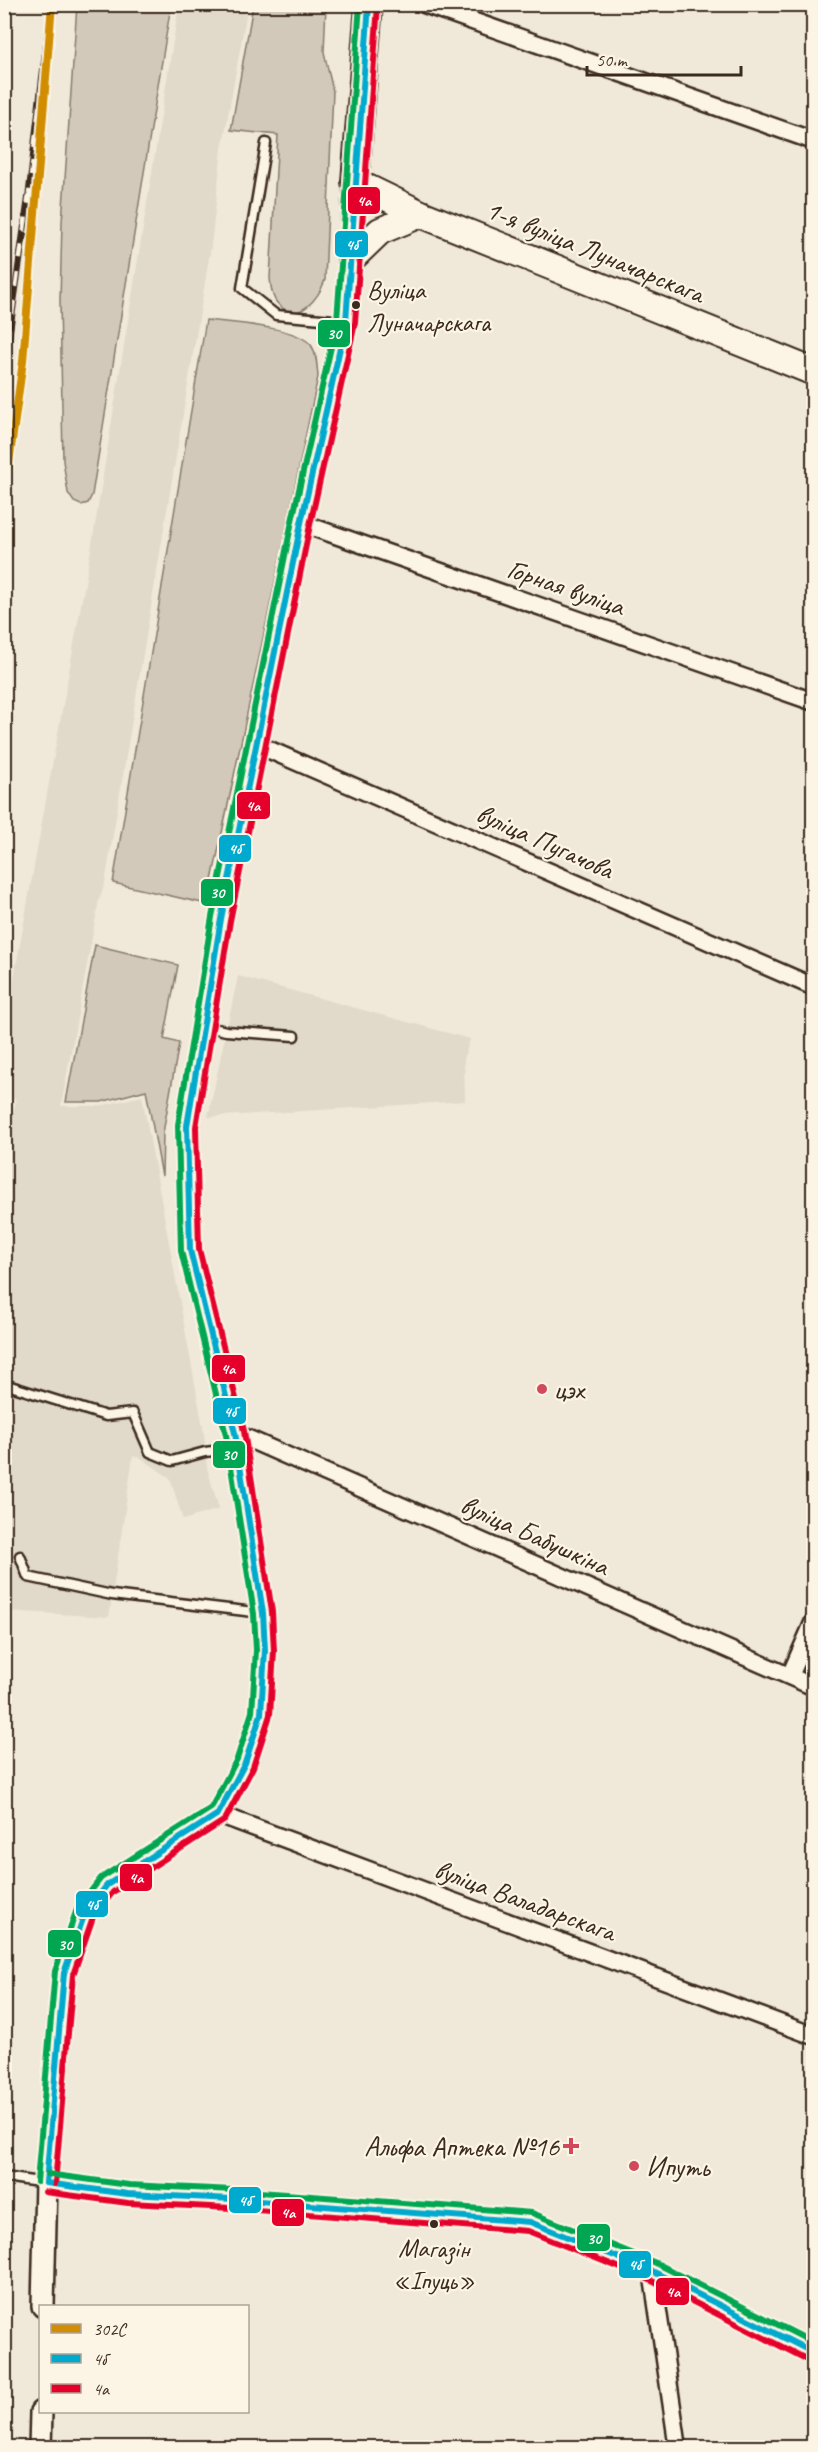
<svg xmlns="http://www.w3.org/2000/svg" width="818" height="2452" viewBox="0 0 818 2452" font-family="Caveat,sans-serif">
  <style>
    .built { fill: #e1d9c9 }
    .green { fill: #d2c9ba; stroke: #867a6c; stroke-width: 1.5 }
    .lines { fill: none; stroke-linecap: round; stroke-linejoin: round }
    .service-casing { stroke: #3b2a1e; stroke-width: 13 }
    .minor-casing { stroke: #3b2a1e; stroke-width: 21 }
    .tertiary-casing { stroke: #3b2a1e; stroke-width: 26 }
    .primary-casing { stroke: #3b2a1e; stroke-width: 30 }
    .service { stroke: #fcf5e5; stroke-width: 8 }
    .minor { stroke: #fcf5e5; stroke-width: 16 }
    .tertiary { stroke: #fcf5e5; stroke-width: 21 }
    .primary { stroke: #fcf5e5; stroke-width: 26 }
    .rail-casing { stroke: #3b2a1e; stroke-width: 7 }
    .rail { stroke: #fcf5e5; stroke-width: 4.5; stroke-dasharray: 14; stroke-linecap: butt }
    .bus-1-casing { stroke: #fcf5e5; stroke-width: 10 }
    .bus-2-casing { stroke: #fcf5e5; stroke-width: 10 }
    .bus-3-casing { stroke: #fcf5e5; stroke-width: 10 }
    .bus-1 { stroke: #00a9ce; stroke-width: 6 }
    .bus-2 { stroke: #e4002b; stroke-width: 6 }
    .bus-3 { stroke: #00a651; stroke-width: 6 }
    .rail-1-casing { stroke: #fcf5e5; stroke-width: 12 }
    .rail-1 { stroke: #d18d06; stroke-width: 8 }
    .bus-dot { fill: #3b2a1e; stroke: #fcf5e5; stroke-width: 2 }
    .poi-dot { fill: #d1495b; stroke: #fcf5e5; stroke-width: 2 }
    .labels { text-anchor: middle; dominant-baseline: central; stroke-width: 4.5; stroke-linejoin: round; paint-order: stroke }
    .bus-label { font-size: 26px; fill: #3b2a1e; stroke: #fcf5e5; text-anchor: start }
    .street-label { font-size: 28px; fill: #3b2a1e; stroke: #fcf5e5 }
    .poi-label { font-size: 28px; fill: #3b2a1e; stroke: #fcf5e5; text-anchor: start }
    .line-badge { stroke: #fcf5e5; stroke-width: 2 }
    .badge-label { font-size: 16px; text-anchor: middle; font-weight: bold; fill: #fff }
  </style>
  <rect width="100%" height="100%" fill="#f0e9d9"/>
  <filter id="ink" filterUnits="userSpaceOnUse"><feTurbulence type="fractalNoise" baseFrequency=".0167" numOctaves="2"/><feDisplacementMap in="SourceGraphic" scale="12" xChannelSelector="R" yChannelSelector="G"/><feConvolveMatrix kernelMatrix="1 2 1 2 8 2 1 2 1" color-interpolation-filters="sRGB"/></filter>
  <g filter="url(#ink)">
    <g class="built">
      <polygon points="179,5 248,5 222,149 211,246 105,883 99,900 61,1106 100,1106 142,1096 204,1433 207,1468 219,1509 183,1520 170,1478 141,1458 133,1456 109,1617 5,1611 4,1120 12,1121 16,1099 5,1097 5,1028 92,544"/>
      <polygon points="238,976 470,1039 464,1059 465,1101 208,1117"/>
    </g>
    <g class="green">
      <polygon points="77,5 171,5 92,495 88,503 81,505 74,502 68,493 63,461 60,301 62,222"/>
      <path d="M253 5H326L324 52 333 91 325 280C319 297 299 325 279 305 272 299 271 287 270 278L278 135 231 130Z"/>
      <path d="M206 320C230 323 296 326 311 345 317 353 317 367 318 377L207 904 113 883Z"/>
      <polygon points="95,945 178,965 164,1039 179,1043 163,1133 162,1176 146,1090 101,1102 66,1102"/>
    </g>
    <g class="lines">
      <g class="service-casing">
        <g id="service">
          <polyline points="266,143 242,288 276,315 345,321"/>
          <polyline points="204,1026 226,1031 294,1036"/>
          <polyline points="4,1384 106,1416 133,1413 150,1452 172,1461 205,1452 237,1448"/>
          <polyline points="20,1556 28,1577 112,1595 262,1613"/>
          <polyline points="4,2177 46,2183"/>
        </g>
      </g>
      <g class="minor-casing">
        <g id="minor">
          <polyline points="424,4 814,141"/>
          <polyline points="301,523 814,702"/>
          <polyline points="256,744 814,987"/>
          <polyline points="235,1433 814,1687"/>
          <polyline points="790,1676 814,1621"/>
          <polyline points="218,1814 814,2036"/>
          <polyline points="652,2271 678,2448"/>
        </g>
      </g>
      <g class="tertiary-casing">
        <g id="tertiary">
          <polyline points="46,2183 128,2194 233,2199 530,2222 652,2271 814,2353"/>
          <polyline points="43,2306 46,2183 64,1973 85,1913 107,1885 218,1814 245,1763 261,1714 265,1650 263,1613 235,1433 190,1250 187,1126 221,919 256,744 301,523 346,321 355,182"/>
          <polyline points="40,2448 41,2412"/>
        </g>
      </g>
      <g class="primary-casing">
        <g id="primary">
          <polyline points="369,4 355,182 421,214 814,372"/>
          <polyline points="351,259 380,231 421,214"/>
        </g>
      </g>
      <use href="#service" class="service"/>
      <use href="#minor" class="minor"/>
      <use href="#tertiary" class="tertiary"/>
      <use href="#primary" class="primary"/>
      <g class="rail-casing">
        <polyline id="rail" points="4,370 29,194 51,4"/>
      </g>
      <use href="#rail" class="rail"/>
      <g class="bus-1-casing">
        <g id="bus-1">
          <polyline points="46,2183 64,1973 85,1913 107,1885 218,1814 245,1763 261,1714 265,1650 263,1613 235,1433 190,1250 187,1126 221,919 301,523 346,321 369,4"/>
          <polyline points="46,2183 128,2194 233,2199 530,2222 652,2271 814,2353"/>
        </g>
      </g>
      <g class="bus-2-casing">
        <g id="bus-2">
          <polyline points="55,2184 73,1975 93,1917 113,1892 225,1820 253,1767 270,1715 274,1651 272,1612 244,1431 199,1249 196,1127 230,921 310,525 355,323 378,5"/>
          <polyline points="45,2192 128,2203 232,2208 528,2231 648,2279 810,2361"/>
        </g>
      </g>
      <g class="bus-3-casing">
        <g id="bus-3">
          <polyline points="47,2174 129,2185 234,2190 532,2213 656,2263 814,2343"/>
          <polyline points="37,2182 55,1971 77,1909 101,1878 211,1808 237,1759 252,1712 256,1650 254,1614 226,1435 181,1251 178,1125 212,917 292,521 337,320 360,4"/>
        </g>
      </g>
      <use href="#bus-1" class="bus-1"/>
      <use href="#bus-2" class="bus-2"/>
      <use href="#bus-3" class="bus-3"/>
      <g class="rail-1-casing">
        <polyline id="rail-1" points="4,499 23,361 52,4"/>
      </g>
      <use href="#rail-1" class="rail-1"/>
    </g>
  </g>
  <g class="bus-dot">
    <circle cx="356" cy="305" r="5"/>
    <circle cx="434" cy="2224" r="5"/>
  </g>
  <g class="poi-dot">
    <circle cx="542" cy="1389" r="6"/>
    <path d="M568 2137h6v6h6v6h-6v6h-6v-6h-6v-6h6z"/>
    <circle cx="634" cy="2166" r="6"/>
  </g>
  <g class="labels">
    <g class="bus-label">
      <text x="367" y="290">Вуліца<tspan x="367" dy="32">Луначарскага</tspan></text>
      <text x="434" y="2248" text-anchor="middle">Магазін<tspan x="434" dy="32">«Іпуць»</tspan></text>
    </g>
    <g class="street-label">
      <text transform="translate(595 251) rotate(22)">1-я вуліца Луначарскага</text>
      <text transform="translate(566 587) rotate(19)">Горная вуліца</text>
      <text transform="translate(545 841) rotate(24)">вуліца Пугачова</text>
      <text transform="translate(535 1535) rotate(24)">вуліца Бабушкіна</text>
      <text transform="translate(525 1900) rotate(20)">вуліца Валадарскага</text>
    </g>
    <g class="poi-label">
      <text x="554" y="1389">цэх</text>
      <text x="559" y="2146" text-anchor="end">Альфа Аптека №16</text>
      <text x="646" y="2166">Ипуть</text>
    </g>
  </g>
  <g class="line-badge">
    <rect x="347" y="186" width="34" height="29" rx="6" fill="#e4002b"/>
    <rect x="334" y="230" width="35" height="28" rx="6" fill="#00a9ce"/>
    <rect x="317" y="319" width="34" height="29" rx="6" fill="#00a651"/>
    <rect x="236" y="791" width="35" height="29" rx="6" fill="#e4002b"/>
    <rect x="218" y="834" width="34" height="29" rx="6" fill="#00a9ce"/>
    <rect x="200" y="878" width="34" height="29" rx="6" fill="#00a651"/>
    <rect x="211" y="1354" width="35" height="29" rx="6" fill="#e4002b"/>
    <rect x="212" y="1397" width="35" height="28" rx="6" fill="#00a9ce"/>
    <rect x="212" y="1440" width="34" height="29" rx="6" fill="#00a651"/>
    <rect x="119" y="1863" width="34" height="29" rx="6" fill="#e4002b"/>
    <rect x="75" y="1890" width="34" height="28" rx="6" fill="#00a9ce"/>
    <rect x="47" y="1929" width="35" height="29" rx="6" fill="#00a651"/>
    <rect x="228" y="2186" width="34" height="28" rx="6" fill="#00a9ce"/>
    <rect x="271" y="2198" width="34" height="29" rx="6" fill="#e4002b"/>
    <rect x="576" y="2223" width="35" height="29" rx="6" fill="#00a651"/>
    <rect x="618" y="2250" width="34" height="29" rx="6" fill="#00a9ce"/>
    <rect x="655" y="2277" width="35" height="29" rx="6" fill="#e4002b"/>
  </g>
  <g class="badge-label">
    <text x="364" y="206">4а</text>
    <text x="352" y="250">4б</text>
    <text x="334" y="339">30</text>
    <text x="253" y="811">4а</text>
    <text x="235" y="854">4б</text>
    <text x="217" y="898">30</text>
    <text x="228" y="1374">4а</text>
    <text x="230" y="1417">4б</text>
    <text x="229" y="1460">30</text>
    <text x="136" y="1883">4а</text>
    <text x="92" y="1910">4б</text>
    <text x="65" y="1950">30</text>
    <text x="245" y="2206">4б</text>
    <text x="288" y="2218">4а</text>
    <text x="594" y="2244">30</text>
    <text x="635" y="2270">4б</text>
    <text x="673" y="2297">4а</text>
  </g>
  <rect width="818" height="2452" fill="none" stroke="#fcf5e5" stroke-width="24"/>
  <rect x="12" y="12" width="794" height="2428" fill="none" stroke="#3b2a1e" stroke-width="2" filter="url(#ink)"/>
  <rect x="39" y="2305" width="210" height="108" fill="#fcf5e5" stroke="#afa495" stroke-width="1.5"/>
  <rect x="51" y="2324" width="30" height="9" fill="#d18d06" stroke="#afa495" stroke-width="1.5"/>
  <text x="93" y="2335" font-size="18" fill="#3b2a1e">302С</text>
  <rect x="51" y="2354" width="30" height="9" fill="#00a9ce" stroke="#afa495" stroke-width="1.5"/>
  <text x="93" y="2365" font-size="18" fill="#3b2a1e">4б</text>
  <rect x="51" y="2384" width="30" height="9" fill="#e4002b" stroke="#afa495" stroke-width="1.5"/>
  <text x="93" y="2395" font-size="18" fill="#3b2a1e">4а</text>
  <path d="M587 66v9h154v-9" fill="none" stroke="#3b2a1e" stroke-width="3"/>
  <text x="596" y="66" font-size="18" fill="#3b2a1e" stroke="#fcf5e5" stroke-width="4.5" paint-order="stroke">50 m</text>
</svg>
